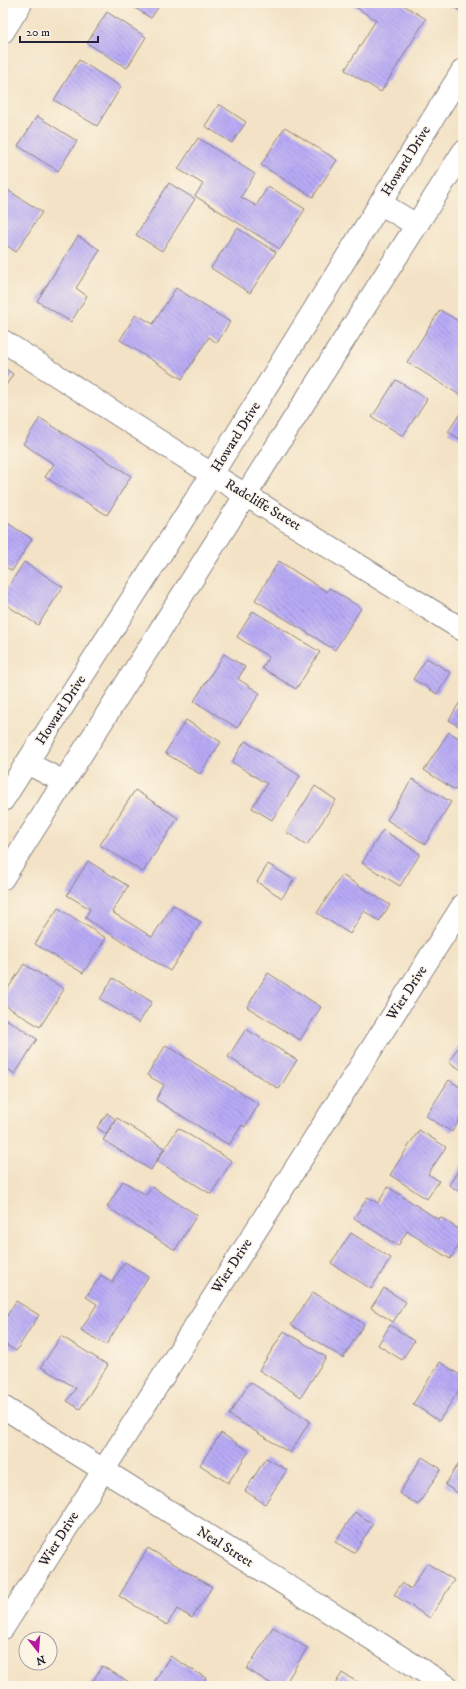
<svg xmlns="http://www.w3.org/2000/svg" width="466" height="1689" viewBox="0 0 466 1689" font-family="'IM FELL DW Pica',serif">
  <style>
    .building { fill: url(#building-back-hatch) }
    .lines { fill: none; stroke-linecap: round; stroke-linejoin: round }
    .street-casing { stroke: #8a8280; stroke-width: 24 }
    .secondary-casing { stroke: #8a8280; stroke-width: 24 }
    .street { stroke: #fff; stroke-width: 22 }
    .secondary { stroke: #fff; stroke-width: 22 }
    .labels { text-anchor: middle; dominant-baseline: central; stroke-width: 3; stroke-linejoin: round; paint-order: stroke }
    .street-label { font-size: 14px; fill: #22223b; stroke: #fcf5e5 }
  </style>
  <defs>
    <pattern id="building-back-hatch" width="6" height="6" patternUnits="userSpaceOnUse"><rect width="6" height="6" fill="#b8aaf6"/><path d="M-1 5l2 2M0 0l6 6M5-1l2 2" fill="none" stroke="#958ac8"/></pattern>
  </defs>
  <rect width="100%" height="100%" fill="#fcf5e5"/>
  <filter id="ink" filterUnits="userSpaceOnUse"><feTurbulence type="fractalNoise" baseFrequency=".025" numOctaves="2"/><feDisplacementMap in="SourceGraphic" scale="8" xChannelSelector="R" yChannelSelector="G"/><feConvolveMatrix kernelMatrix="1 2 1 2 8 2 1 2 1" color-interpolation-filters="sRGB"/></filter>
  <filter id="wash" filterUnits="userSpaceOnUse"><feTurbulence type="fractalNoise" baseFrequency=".012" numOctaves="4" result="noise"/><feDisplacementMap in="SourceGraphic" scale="16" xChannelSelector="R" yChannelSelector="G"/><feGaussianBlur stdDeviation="0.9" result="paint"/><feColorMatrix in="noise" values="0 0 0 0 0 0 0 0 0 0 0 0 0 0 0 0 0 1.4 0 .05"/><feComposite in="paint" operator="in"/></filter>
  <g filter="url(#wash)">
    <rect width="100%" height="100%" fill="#f3e2c5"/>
    <g id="blocks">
      <g class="building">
        <polygon points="127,3 161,3 151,18"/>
        <polygon points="353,3 400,3 426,19 381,92 345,70 376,20 352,5"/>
        <polygon points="447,3 463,3 463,13"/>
        <polygon points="107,12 146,37 127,68 87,43"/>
        <polygon points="79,60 121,87 97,126 54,100"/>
        <polygon points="219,104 246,122 232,143 205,126"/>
        <polygon points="37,116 77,141 58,171 18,146"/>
        <polygon points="285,127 337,160 313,197 261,165"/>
        <polygon points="198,138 255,174 241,197 256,206 268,186 305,209 280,249 195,196 203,184 178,169"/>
        <polygon points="169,183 195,199 162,251 136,235"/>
        <polygon points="3,187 42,212 16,252 3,243"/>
        <polygon points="237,228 276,252 250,293 211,268"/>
        <polygon points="78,236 100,250 76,288 87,296 71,322 37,301"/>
        <polygon points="176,288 230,322 217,343 209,337 182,379 120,340 136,314 153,324"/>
        <polygon points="440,310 463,324 460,331 463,333 463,397 407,362"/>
        <polygon points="3,367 13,374 3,390"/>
        <polygon points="396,380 427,399 403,436 372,417"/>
        <polygon points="463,409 463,441 448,432"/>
        <polygon points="40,418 131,476 107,515 45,477 54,464 23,444"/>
        <polygon points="3,520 32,539 12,571 3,565"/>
        <polygon points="279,561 327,592 329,588 361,608 335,650 255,600"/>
        <polygon points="24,562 63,587 38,625 3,603 3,595"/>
        <polygon points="253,611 320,652 296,689 262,668 269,657 237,637"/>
        <polygon points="224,654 245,667 238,679 260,693 237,728 194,701"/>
        <polygon points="427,658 451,673 437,694 413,679"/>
        <polygon points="463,697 463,729 449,720"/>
        <polygon points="186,720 221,742 200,774 165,753"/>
        <polygon points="449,732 463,741 463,778 455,790 424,770"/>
        <polygon points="245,741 300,776 272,820 252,808 267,784 232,762"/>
        <polygon points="412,779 451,802 425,844 387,820"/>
        <polygon points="315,786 336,800 307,845 286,832"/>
        <polygon points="135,790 178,818 143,872 100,845"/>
        <polygon points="383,830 420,854 400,886 362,863"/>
        <polygon points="88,861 128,886 112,912 152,937 173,905 201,922 170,971 85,918 90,909 67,895"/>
        <polygon points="268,864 294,880 282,898 257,882"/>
        <polygon points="342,875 390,905 379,921 364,911 350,934 317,913"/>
        <polygon points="58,908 106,938 83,973 35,944"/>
        <polygon points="24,964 64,989 40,1027 3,1004 3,996"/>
        <polygon points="268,973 321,1007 300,1040 247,1007"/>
        <polygon points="113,978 152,1002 139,1023 100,999"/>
        <polygon points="3,1017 37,1039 15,1074 3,1066"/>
        <polygon points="246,1029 297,1060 279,1089 228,1057"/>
        <polygon points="463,1039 463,1071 449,1062"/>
        <polygon points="166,1045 259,1104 245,1127 242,1125 229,1145 156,1100 164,1085 147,1075"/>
        <polygon points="449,1080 463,1089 463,1114 452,1132 426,1116"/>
        <polygon points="107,1113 115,1119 106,1134 97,1128"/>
        <polygon points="117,1118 164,1148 151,1170 103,1140"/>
        <polygon points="178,1128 232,1161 211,1194 157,1161"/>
        <polygon points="419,1130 446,1147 428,1174 439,1181 427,1199 390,1175"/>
        <polygon points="463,1163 463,1194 449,1185"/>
        <polygon points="123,1181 146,1195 152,1187 197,1215 175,1250 107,1207"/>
        <polygon points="388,1187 439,1220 440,1217 463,1232 463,1239 450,1259 407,1231 398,1246 354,1218 368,1197 378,1203"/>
        <polygon points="351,1233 391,1258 371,1289 331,1263"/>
        <polygon points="125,1262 148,1277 106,1345 81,1330 97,1304 86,1297 101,1275 112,1282"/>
        <polygon points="384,1288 406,1302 393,1322 371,1308"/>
        <polygon points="313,1292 364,1324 343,1358 291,1325"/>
        <polygon points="16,1301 39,1315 16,1351 3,1343 3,1322"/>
        <polygon points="390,1325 414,1341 402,1360 378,1345"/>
        <polygon points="284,1331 326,1357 301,1397 259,1370"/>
        <polygon points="61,1336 108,1365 80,1409 67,1401 76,1388 41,1367"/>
        <polygon points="440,1362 463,1377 463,1384 439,1421 413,1404"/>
        <polygon points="250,1382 310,1421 290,1453 229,1415"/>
        <polygon points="221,1433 249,1451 228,1483 200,1465"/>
        <polygon points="422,1457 441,1469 418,1505 399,1493"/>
        <polygon points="463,1457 463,1496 445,1485"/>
        <polygon points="266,1458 287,1470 265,1504 245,1491"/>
        <polygon points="355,1512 373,1524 354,1553 335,1542"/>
        <polygon points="148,1548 212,1587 192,1618 177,1609 167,1625 119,1596"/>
        <polygon points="427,1563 454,1580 430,1618 394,1595 402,1583 411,1589"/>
        <polygon points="273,1627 307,1648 284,1686 275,1686 247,1669"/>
        <polygon points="170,1656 206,1678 201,1686 152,1686"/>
        <polygon points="102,1666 129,1682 126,1686 90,1686"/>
        <polygon points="342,1673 364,1686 334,1686"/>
      </g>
    </g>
  </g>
  <g filter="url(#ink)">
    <use href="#blocks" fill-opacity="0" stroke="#8a8280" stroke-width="1"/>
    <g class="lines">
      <g class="street-casing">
        <g id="street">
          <polyline points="3,32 21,3"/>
          <polyline points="3,341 181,455 463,630"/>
          <polyline points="3,1407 447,1686"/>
          <polyline points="3,1628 463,905"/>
        </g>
      </g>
      <g class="secondary-casing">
        <g id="secondary">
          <polyline points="380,203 416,225"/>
          <polyline points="27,763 64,782"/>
          <polyline points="3,800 212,474 463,70"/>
          <polyline points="3,878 463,152"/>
        </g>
      </g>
      <use href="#street" class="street"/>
      <use href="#secondary" class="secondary"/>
    </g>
  </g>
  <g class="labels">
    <g class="street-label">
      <text transform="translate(406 161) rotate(-58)">Howard Drive</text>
      <text transform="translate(236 437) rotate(-58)">Howard Drive</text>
      <text transform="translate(263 505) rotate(31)">Radcliffe Street</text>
      <text transform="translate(61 710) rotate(-57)">Howard Drive</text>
      <text transform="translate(407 993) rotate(-57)">Wier Drive</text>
      <text transform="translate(232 1266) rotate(-57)">Wier Drive</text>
      <text transform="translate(59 1539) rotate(-58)">Wier Drive</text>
      <text transform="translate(225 1547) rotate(32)">Neal Street</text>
    </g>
  </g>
  <rect width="466" height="1689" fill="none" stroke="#fcf5e5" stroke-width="16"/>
  <g transform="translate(38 1651) rotate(163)"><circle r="19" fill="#fcf5e5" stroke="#a5a1a1"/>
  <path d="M0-3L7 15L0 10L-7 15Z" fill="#b5179e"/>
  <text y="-6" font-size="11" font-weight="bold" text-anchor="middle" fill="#22223b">N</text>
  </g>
  <path d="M20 36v6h78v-6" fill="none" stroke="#22223b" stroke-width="2"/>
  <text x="26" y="36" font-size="12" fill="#22223b" stroke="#fcf5e5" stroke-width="3" paint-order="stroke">20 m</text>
</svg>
